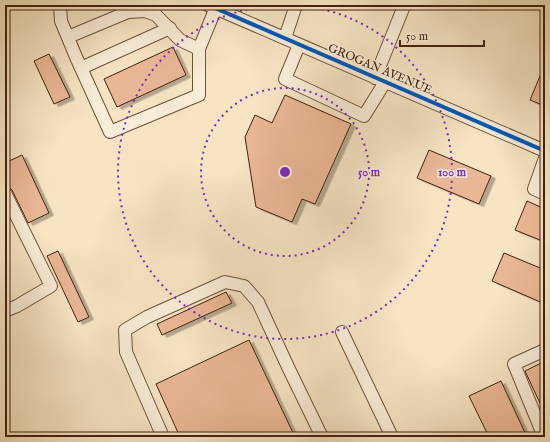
<svg xmlns="http://www.w3.org/2000/svg" width="550" height="442" viewBox="0 0 550 442" font-family="'IM FELL English',serif">
  <style>
    .building { fill: #eab796; stroke: #42220d; filter: url(#shadow) }
    .lines { fill: none; stroke-linecap: round; stroke-linejoin: round }
    .minor-casing { stroke: #6f523a; stroke-width: 14 }
    .minor { stroke: #f9edd8; stroke-width: 12 }
    .cycleway-casing { stroke: #f9edd8; stroke-width: 6 }
    .cycleway { stroke: #0057b8; stroke-width: 4 }
    .ring { fill: none; stroke: #7b2cbf; stroke-width: 2; stroke-dasharray: 2 4 }
    .labels { text-anchor: middle; dominant-baseline: central; stroke-width: 3; stroke-linejoin: round; paint-order: stroke }
    .street-label { font-size: 12px; fill: #42220d; stroke: #f9edd8 }
    .centre { fill: #7b2cbf; stroke: #f9edd8; stroke-width: 2 }
    .ring-label { font-size: 12px; text-anchor: middle; font-weight: bold; fill: #7b2cbf; stroke: #f9edd8; stroke-width: 3; stroke-linejoin: round; paint-order: stroke }
  </style>
  <defs>
    <filter id="shadow"><feDropShadow dx="4.5" dy="2.5" stdDeviation="0" flood-color="#0004"/></filter>
  </defs>
  <rect width="100%" height="100%" fill="#f6e4c3"/>
  <filter id="stains"><feTurbulence type="fractalNoise" baseFrequency=".005" numOctaves="4"/><feColorMatrix values="0 0 0 0 .2 0 0 0 0 .09 0 0 0 0 .02 0 0 0 .5 -.17"/></filter>
  <radialGradient id="worn" r=".72"><stop offset=".6" stop-color="#630" stop-opacity="0"/><stop offset="1" stop-color="#630" stop-opacity=".3"/></radialGradient>
  <g class="building">
    <polygon points="173,47 186,75 117,107 104,79"/>
    <polygon points="49,54 70,97 54,104 34,61"/>
    <polygon points="545,64 545,106 530,100"/>
    <polygon points="285,95 351,124 315,204 302,199 292,222 256,207 245,137 255,115 272,123"/>
    <polygon points="429,150 491,176 479,204 417,178"/>
    <polygon points="22,155 49,213 28,223 12,190 5,184 5,163"/>
    <polygon points="527,201 545,209 545,242 515,230"/>
    <polygon points="58,251 89,317 78,322 47,256"/>
    <polygon points="504,253 545,270 545,304 492,281"/>
    <polygon points="226,292 232,303 162,335 157,324"/>
    <polygon points="249,340 295,437 180,437 156,384"/>
    <polygon points="545,361 545,414 525,371"/>
    <polygon points="501,381 527,437 489,437 469,396"/>
  </g>
  <g class="lines">
    <g class="minor-casing">
      <g id="minor">
        <polyline points="60,5 61,21 76,57 110,132 199,95 199,49 217,5"/>
        <polyline points="208,5 545,151"/>
        <polyline points="68,37 128,12 145,11 156,15 180,40 199,49"/>
        <polyline points="285,38 296,5"/>
        <polyline points="299,45 285,79 364,116 385,82"/>
        <polyline points="81,68 170,28"/>
        <polyline points="375,78 404,6"/>
        <polyline points="545,158 534,189 545,194"/>
        <polyline points="5,193 51,286 17,306 5,311"/>
        <polyline points="342,332 392,437"/>
        <polyline points="163,437 126,352 125,330 147,317 225,282 244,286 258,302 288,367 322,437"/>
        <polyline points="544,437 514,364 545,350"/>
      </g>
    </g>
    <use href="#minor" class="minor"/>
    <g class="cycleway-casing">
      <polyline id="cycleway" points="208,5 545,151"/>
    </g>
    <use href="#cycleway" class="cycleway"/>
  </g>
  <g class="ring">
    <circle cx="285" cy="172" r="84"/>
    <path d="M286 5A167 167 0 1 1 284 5"/>
  </g>
  <g class="labels">
    <g class="street-label">
      <text transform="translate(380 69) rotate(23)">GROGAN AVENUE</text>
    </g>
  </g>
  <circle cx="285" cy="172" r="6" class="centre"/>
  <g class="ring-label">
    <text x="369" y="176">50 m</text>
    <text x="452" y="176">100 m</text>
  </g>
  <rect width="550" height="442" fill="none" stroke="#f6e4c3" stroke-width="20"/>
  <rect x="6" y="6" width="538" height="430" fill="none" stroke="#42220d" stroke-width="2"/>
  <rect x="10" y="10" width="530" height="422" fill="none" stroke="#42220d"/>
  <path d="M400 40v6h84v-6" fill="none" stroke="#42220d" stroke-width="2"/>
  <text x="406" y="40" font-size="12" fill="#42220d" stroke="#f9edd8" stroke-width="3" paint-order="stroke">50 m</text>
  <rect width="100%" height="100%" filter="url(#stains)"/>
  <rect width="100%" height="100%" fill="url(#worn)"/>
</svg>
